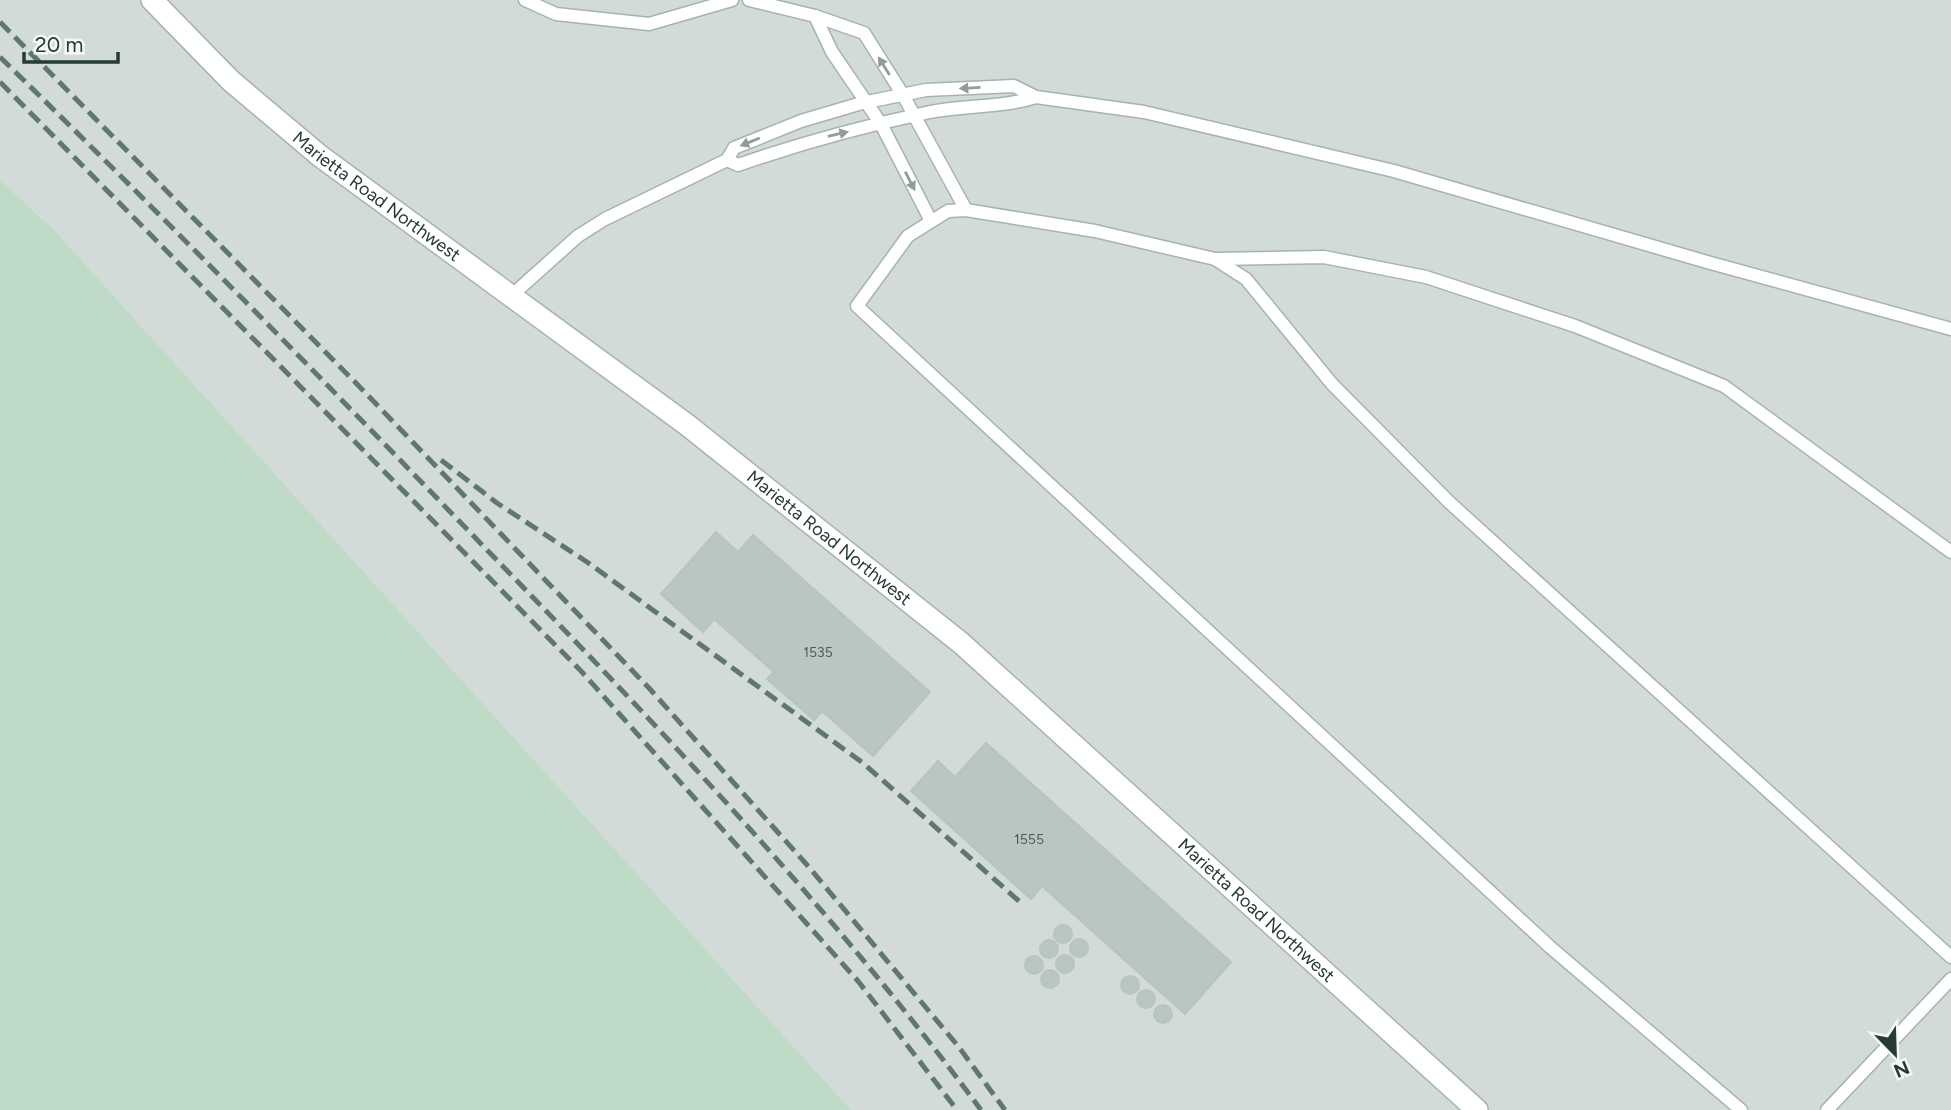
<svg xmlns="http://www.w3.org/2000/svg" width="1951" height="1110" viewBox="0 0 1951 1110" font-family="Figtree,sans-serif">
  <style>
    .built { fill: #d2dbd7 }
    .green { fill: #bfdac7 }
    .building { fill: #b9c6c1; stroke: #b7c4bf; stroke-width: 2 }
    .lines { fill: none; stroke-linecap: round; stroke-linejoin: round }
    .service-casing { stroke: #a6b3af; stroke-width: 15 }
    .tertiary-casing { stroke: #a6b3af; stroke-width: 24 }
    .service { stroke: #fff; stroke-width: 12 }
    .tertiary { stroke: #fff; stroke-width: 21 }
    .rail { stroke: #607671; stroke-width: 5; stroke-dasharray: 14 7; stroke-linecap: butt }
    .oneway { fill: #929d9a }
    .labels { text-anchor: middle; dominant-baseline: central; stroke-width: 7; stroke-linejoin: round; paint-order: stroke }
    .number-label { font-size: 14px; fill: #4a5e59 }
    .street-label { font-size: 18px; fill: #253b36; stroke: #f4f8f6 }
  </style>
  <rect width="100%" height="100%" fill="#e3ebe8"/>
  <polygon class="built" points="0,0 1951,0 1951,1110 851,1110 54,230 0,180"/>
  <polygon class="green" points="0,180 54,230 851,1110 0,1110"/>
  <g class="building">
    <polygon points="716,532 738,552 753,535 930,692 873,756 822,711 814,720 767,679 774,672 714,619 703,632 661,594"/>
    <polygon points="986,743 1231,962 1185,1014 1042,886 1031,899 911,791 938,761 955,777"/>
    <circle cx="1063" cy="934" r="9"/>
    <circle cx="1079" cy="948" r="9"/>
    <circle cx="1049" cy="949" r="9"/>
    <circle cx="1065" cy="964" r="9"/>
    <circle cx="1034" cy="965" r="9"/>
    <circle cx="1050" cy="979" r="9"/>
    <circle cx="1130" cy="985" r="9"/>
    <circle cx="1146" cy="999" r="9"/>
    <circle cx="1163" cy="1014" r="9"/>
  </g>
  <g class="lines">
    <g class="service-casing">
      <g id="service">
        <polyline points="525,0 556,14 649,24 732,0"/>
        <polyline points="749,0 815,16 864,33 903,95 966,210"/>
        <polyline points="815,16 832,52 881,124 931,221"/>
        <path d="M727 160 738 165C801 143 864 126 930 112 965 105 1001 108 1036 97"/>
        <polyline points="1215,259 1324,257 1426,277 1575,326 1724,386 1951,552"/>
        <polyline points="511,296 578,236 605,219 727,160 734,148 801,121 862,103 926,90 1014,86 1036,97 1144,112 1394,171 1707,262 1951,329"/>
        <polyline points="1741,1110 1550,947 857,306 908,236 948,211 966,210 1095,231 1215,259 1246,279 1332,384 1449,502 1951,957"/>
        <polyline points="1827,1110 1951,979"/>
      </g>
    </g>
    <g class="tertiary-casing">
      <g id="tertiary">
        <path id="s1" d="M152 0 231 81 320 156 686 424 961 643 1477 1110"/>
      </g>
    </g>
    <use href="#service" class="service"/>
    <use href="#tertiary" class="tertiary"/>
    <g class="rail">
      <polyline points="0,22 355,382 649,688 808,866 958,1046 1005,1110"/>
      <path d="M0 57C166 219 327 384 488 551 661 729 833 910 981 1110"/>
      <polyline points="0,82 581,671 858,981 957,1110"/>
      <polyline points="441,460 497,503 587,562 863,763 1020,902"/>
    </g>
  </g>
  <defs><path id="oneway-solid" d="M-6-.8H1V-3.2L6.5 0L1 3.2V.8H-6Z" transform="scale(1.75)"/></defs>
  <g class="oneway">
    <use href="#oneway-solid" transform="translate(884 66) rotate(-122)"/>
    <use href="#oneway-solid" transform="translate(970 88) rotate(177)"/>
    <use href="#oneway-solid" transform="translate(838 134) rotate(-13)"/>
    <use href="#oneway-solid" transform="translate(750 142) rotate(158)"/>
    <use href="#oneway-solid" transform="translate(910 181) rotate(63)"/>
  </g>
  <g class="labels">
    <g class="number-label">
      <text x="818" y="652">1535</text>
      <text x="1029" y="839">1555</text>
    </g>
    <g class="street-label">
      <text stroke="none"><textPath href="#s1" startOffset="299">Marietta Road Northwest</textPath></text>
      <text stroke="none"><textPath href="#s1" startOffset="866">Marietta Road Northwest</textPath></text>
      <text stroke="none"><textPath href="#s1" startOffset="1433">Marietta Road Northwest</textPath></text>
    </g>
  </g>
  <g transform="translate(1895 1054) rotate(157)" stroke="#f4f8f6" stroke-width="5" paint-order="stroke">
  <path d="M0-5L12 26L0 18L-12 26Z" fill="#253b36"/>
  <text y="-10" font-size="19" font-weight="bold" text-anchor="middle" fill="#253b36">N</text>
  </g>
  <path d="M24 52v10h94v-10" fill="none" stroke="#253b36" stroke-width="3.5"/>
  <text x="35" y="52" font-size="21" fill="#253b36" stroke="#f4f8f6" stroke-width="5" paint-order="stroke">20 m</text>
</svg>
